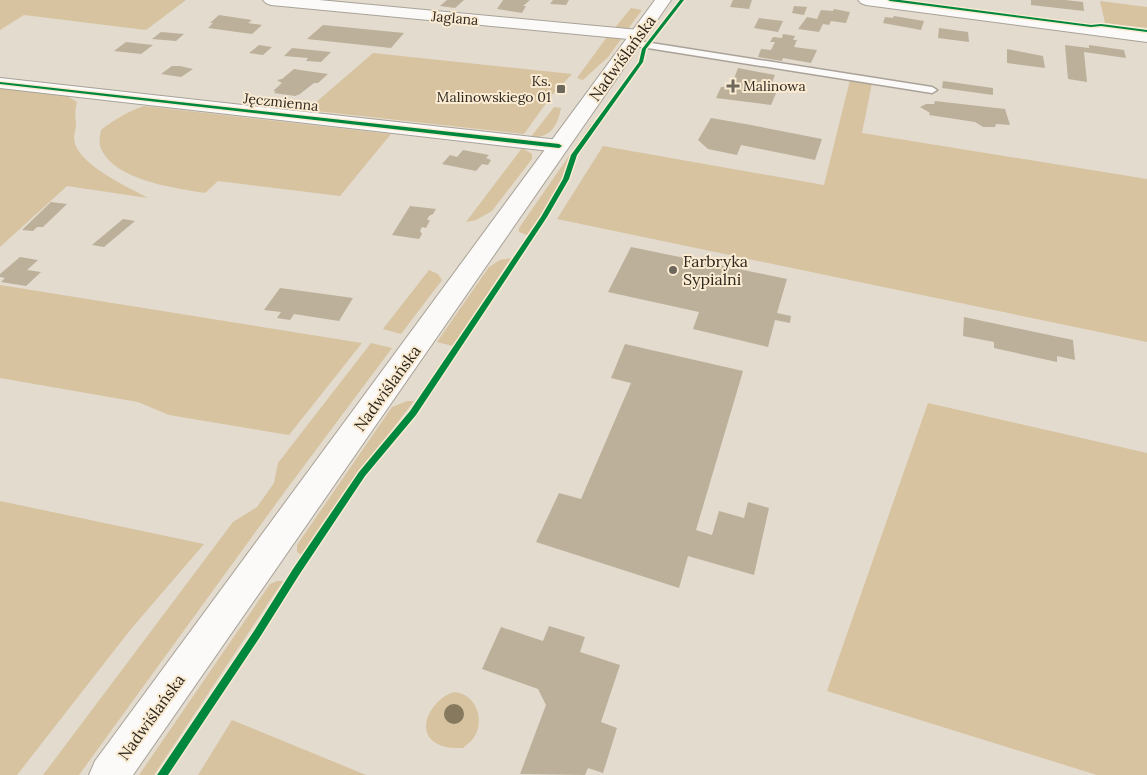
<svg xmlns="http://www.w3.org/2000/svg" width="1147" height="775" viewBox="0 0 1147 775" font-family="Lora,serif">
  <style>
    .green { fill: #d7c3a0 }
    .building { fill: #bcb09a }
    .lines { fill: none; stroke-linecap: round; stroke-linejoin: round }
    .lane-casing { stroke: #a8a298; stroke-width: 3 }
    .street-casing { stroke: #a8a298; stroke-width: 2 }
    .secondary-casing { stroke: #a8a298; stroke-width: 2 }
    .lane { fill: #fbfaf8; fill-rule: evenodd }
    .street { fill: #fbfaf8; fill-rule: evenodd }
    .secondary { fill: #fbfaf8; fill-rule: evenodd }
    .cycleway-casing { stroke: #faebd2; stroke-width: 3 }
    .cycleway { fill: #00873e; fill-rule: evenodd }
    .tree { fill: #86795e }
    .poi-dot { fill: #6d675c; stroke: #faebd2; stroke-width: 2 }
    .labels { text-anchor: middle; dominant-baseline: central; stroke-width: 4; stroke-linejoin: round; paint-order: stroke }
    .far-street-label { font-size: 14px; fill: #2e281f; stroke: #faebd2 }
    .far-poi-label { font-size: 14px; fill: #2e281f; stroke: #faebd2; text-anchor: end }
    .street-label { font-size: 16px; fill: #2e281f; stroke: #faebd2 }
    .poi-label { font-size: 16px; fill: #2e281f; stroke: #faebd2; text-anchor: start }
  </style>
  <rect width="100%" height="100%" fill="#e3dbce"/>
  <g class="green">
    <polygon points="0,0 186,0 146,30 24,15 0,30"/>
    <polygon points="1100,1 1147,7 1147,28 1105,23"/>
    <polygon points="631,8 642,10 628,29 625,31 613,30"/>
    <polygon points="609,34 622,38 608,57 583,80 577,78"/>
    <polygon points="373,53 572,74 552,95 524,134 307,110"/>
    <polygon points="850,80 872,83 862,133 1147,179 1147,342 557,219 603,146 824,185"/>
    <path d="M0 85 67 96 77 102C75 110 75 115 76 124 76 129 74 134 74 139 76 164 128 187 148 198L67 186 0 247Z"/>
    <path d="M144 106 391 134 340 196 218 181 205 193C175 188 111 180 100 146 99 141 100 135 101 130 115 119 127 112 144 106Z"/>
    <path d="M554 107 561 108C557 127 551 137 530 138Z"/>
    <polygon points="591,124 593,124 568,161 564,175 552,198 527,235 519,232 519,228"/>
    <polygon points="522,148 532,154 532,159 492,211 476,220 466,222"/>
    <polygon points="511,258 453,346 437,342 489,267 500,260"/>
    <polygon points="429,270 438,274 442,280 401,334 383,329"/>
    <polygon points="0,285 362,343 289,435 169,415 138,402 0,378"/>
    <polygon points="371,343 392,348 286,490 79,775 43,775 233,522 257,507 274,483 278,463"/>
    <polygon points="407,401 414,401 348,487 301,555 297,552 297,545 392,407"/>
    <polygon points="928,403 1147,453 1147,775 1097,775 827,691"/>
    <polygon points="0,501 204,544 131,629 17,775 0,775"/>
    <polygon points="277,581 283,581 154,775 139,775 270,584"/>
    <path d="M455 692C475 694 485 718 475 736 472 741 467 744 463 748 454 748 444 748 436 743 413 729 435 696 455 692Z"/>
    <polygon points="232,720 366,775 198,775"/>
  </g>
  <g class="building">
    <polygon points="447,0 464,0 455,8 440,6"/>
    <polygon points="503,0 530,0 523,6 526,6 522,13 497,9"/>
    <polygon points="553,0 569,0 566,5 550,4"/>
    <polygon points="733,0 752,0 749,9 730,7"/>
    <polygon points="1031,0 1065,0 1083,2 1084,11 1031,5"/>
    <polygon points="794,6 807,7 804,15 792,13"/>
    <polygon points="834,9 850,12 846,23 831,21 829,25 823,24 819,32 798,29 807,17 817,19 821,10 833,11"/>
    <polygon points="219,15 252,20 248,23 262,25 252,34 208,28 213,23 210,23"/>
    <polygon points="894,16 924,21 921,30 883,23 885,17 893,18"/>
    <polygon points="759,18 783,21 778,32 754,28"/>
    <polygon points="323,25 404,33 391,48 307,39"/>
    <polygon points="939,28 968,32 969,42 938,38"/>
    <polygon points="161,32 184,34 176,41 152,39"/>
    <polygon points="783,34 795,36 793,40 797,40 794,47 817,50 811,63 783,58 782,61 758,57 761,49 771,50 775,42 770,42 773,37 782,38"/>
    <polygon points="126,42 153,45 141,54 114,51"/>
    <polygon points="259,45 272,47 263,55 249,53"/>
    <polygon points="1065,45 1089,48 1089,45 1124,50 1126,58 1084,52 1087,82 1068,79"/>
    <polygon points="292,48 331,52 321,62 306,61 308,58 284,56"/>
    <polygon points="1007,49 1043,56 1045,68 1007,63"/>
    <polygon points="172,66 180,66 193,69 181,77 161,74"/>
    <polygon points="738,68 775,75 769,90 777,91 771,105 716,98 721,87 724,87 726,83 732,84"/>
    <polygon points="294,69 300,70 328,74 318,83 314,83 300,94 295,96 274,93 276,91 273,91 282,83 277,80 282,79"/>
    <polygon points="943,81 993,88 993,95 942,88"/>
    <polygon points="935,101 1005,109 1010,125 996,124 995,127 983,127 975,122 929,115 930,113 920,107 926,104 934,104"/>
    <polygon points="711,118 751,125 822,139 815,160 741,145 737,155 708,149 698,140"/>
    <polygon points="463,150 489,155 486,158 491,160 488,165 482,164 476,171 442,164 450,155 457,157"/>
    <polygon points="51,202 67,204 43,227 37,227 33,231 22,230"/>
    <polygon points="410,206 436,209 433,214 429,216 427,220 430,220 426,228 422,227 420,231 422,234 419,239 392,235"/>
    <polygon points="123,219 135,221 104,247 92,245"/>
    <polygon points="631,247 787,279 777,313 791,316 790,323 775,320 768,347 693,329 699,312 608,292"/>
    <polygon points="20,257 38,260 27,270 41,272 26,286 1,282 5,278 0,277 0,274"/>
    <polygon points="280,288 353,298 339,321 294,314 290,320 277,318 281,312 264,310"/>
    <polygon points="964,317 1073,340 1075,360 1057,356 1057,362 994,348 994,342 963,336"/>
    <polygon points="625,344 743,371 696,530 712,535 719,511 744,518 748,502 769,508 754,575 688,556 679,588 536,542 559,493 581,499 631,383 611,378"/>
    <polygon points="549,626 585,637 580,652 620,665 601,722 617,728 603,773 588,768 585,775 520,774 546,705 538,689 482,669 501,627 543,641"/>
  </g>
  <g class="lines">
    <g class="lane-casing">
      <polygon id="lane" points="632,40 932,87 937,90 932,93 629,45 627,43"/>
    </g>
    <g class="street-casing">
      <g id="street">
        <polygon points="263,0 319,0 639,30 645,32 647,35 645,38 639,40 271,5 266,3"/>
        <polygon points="858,0 901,0 1147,32 1147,42 866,5 861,3"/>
        <polygon points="0,78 559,140 566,142 569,146 566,150 559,152 0,88"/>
      </g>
    </g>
    <g class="secondary-casing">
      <polygon id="secondary" points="655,0 671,0 133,775 89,775 95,761"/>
    </g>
    <use href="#lane" class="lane"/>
    <use href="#street" class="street"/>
    <use href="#secondary" class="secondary"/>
    <g class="cycleway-casing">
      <g id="cycleway">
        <polygon points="680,0 684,0 646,49 643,62 577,155 569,179 547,217 416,415 365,476 299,575 260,637 168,775 157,775 254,631 293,569 359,472 410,411 541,217 563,179 571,155 639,62 642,49"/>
        <polygon points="888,0 900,0 1091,25 1101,24 1147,30 1147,32 1101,26 1091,27 890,1"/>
        <polygon points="0,82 559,144 562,146 559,148 0,84"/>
      </g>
    </g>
    <use href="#cycleway" class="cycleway"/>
  </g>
  <circle class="tree" cx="454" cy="714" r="10"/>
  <g class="poi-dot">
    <path d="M730.5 78.5h5v5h5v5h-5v5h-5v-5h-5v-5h5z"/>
    <rect x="556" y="84" width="10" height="10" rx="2.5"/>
    <circle cx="673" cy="270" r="5"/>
  </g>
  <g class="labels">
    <g class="far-street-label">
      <text transform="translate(455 18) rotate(5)">Jaglana</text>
      <text transform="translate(281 102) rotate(6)">Jęczmienna</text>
    </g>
    <g class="far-poi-label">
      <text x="551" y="81">Ks.<tspan x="551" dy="16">Malinowskiego 01</tspan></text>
      <text x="743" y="86" text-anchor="start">Malinowa</text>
    </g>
    <g class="street-label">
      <text transform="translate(622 58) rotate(-54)">Nadwiślańska</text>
      <text transform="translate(387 388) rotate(-54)">Nadwiślańska</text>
      <text transform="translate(151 717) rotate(-54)">Nadwiślańska</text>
    </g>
    <g class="poi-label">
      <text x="683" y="261">Farbryka<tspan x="683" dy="18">Sypialni</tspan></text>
    </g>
  </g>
</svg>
